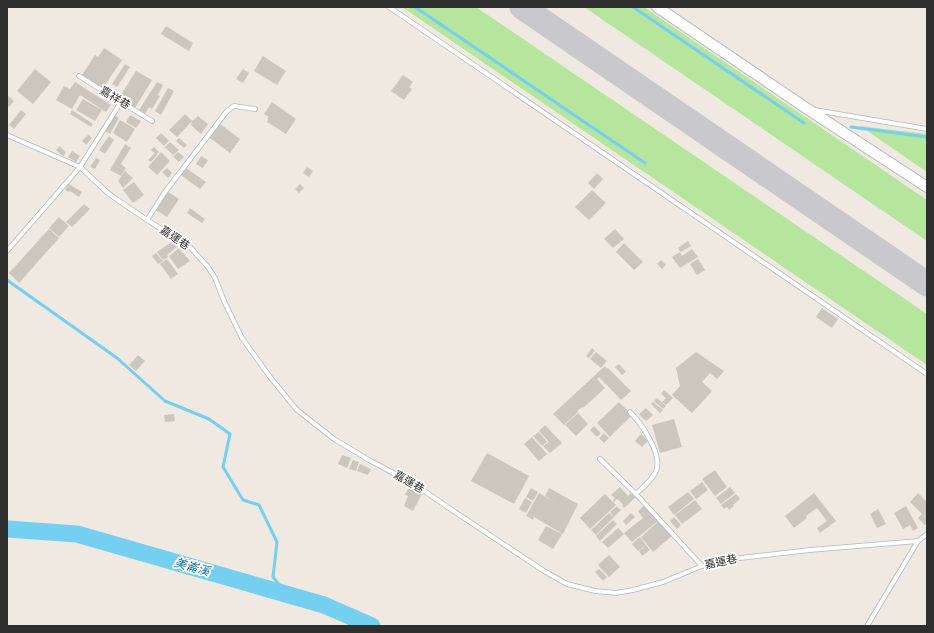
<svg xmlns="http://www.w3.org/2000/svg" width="934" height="633" viewBox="0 0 934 633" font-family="'Fira Sans Condensed','Noto Sans TC',sans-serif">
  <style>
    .green { fill: #b6e59e }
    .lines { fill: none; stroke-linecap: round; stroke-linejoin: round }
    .stream { stroke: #75cff0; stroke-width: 3 }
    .river { stroke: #75cff0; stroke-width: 17 }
    .taxiway { stroke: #c9c8cc; stroke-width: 25 }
    .building { fill: #cbc7bf }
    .service-casing { stroke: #b4b7c1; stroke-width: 5.5 }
    .tertiary-casing { stroke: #b4b7c1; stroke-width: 12 }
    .service { stroke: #fff; stroke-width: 4 }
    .tertiary { stroke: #fff; stroke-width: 10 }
    .labels { text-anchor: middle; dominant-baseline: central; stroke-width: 3.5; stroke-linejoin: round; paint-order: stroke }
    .street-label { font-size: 11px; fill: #2e2e2e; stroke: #fff }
    .water-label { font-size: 12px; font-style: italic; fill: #0d6fa3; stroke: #fff }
  </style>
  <rect width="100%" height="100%" fill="#efe9e1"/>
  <g class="green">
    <polygon points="402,7 476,7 927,314 927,365"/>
    <polygon points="584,7 644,7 927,200 927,241"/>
    <polygon points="860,126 927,134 927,172"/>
  </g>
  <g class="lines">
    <g class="stream">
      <polyline points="415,7 645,163"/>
      <polyline points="633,7 804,123"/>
      <polyline points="851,127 927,137"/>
      <polyline points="7,280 117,358 165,401 209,419 230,434 223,467 243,500 259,505 277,542 273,577 287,594"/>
    </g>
    <polyline class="river" points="7,529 77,534 324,605 372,626"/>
    <polyline class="taxiway" points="522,7 927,284"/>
  </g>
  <g class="building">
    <polygon points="166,26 193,43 189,51 161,34"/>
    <polygon points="104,48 122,60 103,88 82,75 95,55 98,57"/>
    <polygon points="263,56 286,71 277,85 254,71"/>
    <polygon points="125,64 130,67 117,87 112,84"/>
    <polygon points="35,69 51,82 33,104 17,91"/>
    <polygon points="243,69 249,73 243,83 236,79"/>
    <polygon points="136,71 152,80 135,108 119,98"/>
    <polygon points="403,75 413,82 409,87 412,89 404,100 391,91"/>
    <polygon points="75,82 111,105 106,112 80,95 72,109 56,100 64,86 70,89"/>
    <polygon points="157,82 163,85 158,95 160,96 152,109 149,107 145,114 139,110"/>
    <polygon points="168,88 174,91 161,115 155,111"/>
    <polygon points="7,95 14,101 9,107 7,105"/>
    <polygon points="83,99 102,110 95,121 76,110"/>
    <polygon points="272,102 296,119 286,134 267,122 268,119 267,118 269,117 264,114"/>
    <polygon points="21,110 26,114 14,129 9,125"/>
    <polygon points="72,110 93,124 91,127 70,114"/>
    <polygon points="185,114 192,121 177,137 169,130"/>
    <polygon points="115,115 119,118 110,134 105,131"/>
    <polygon points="130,115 141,121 136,128 126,122"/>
    <polygon points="198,116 208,124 201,134 191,125 192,121"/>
    <polygon points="120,120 135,129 127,142 113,133"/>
    <polygon points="220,124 240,139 230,153 210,138"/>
    <polygon points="161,133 169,141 164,146 156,138"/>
    <polygon points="88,135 92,138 86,145 82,141"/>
    <polygon points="109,136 114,140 105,154 99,150"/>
    <polygon points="179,138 187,145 184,148 176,141"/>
    <polygon points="170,142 179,150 173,155 165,147"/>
    <polygon points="125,144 131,148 121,164 126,168 121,176 110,170"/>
    <polygon points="60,146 66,153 63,156 56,150"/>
    <polygon points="154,147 159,152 151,162 148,160 155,153 151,150"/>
    <polygon points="72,151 80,156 76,162 68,157"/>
    <polygon points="161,152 170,161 157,175 148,167"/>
    <polygon points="178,152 184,157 179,162 173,157"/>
    <polygon points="201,156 208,160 203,168 196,164"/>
    <polygon points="96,158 100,160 95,169 90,167"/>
    <polygon points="307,167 313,171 309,177 303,173"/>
    <polygon points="167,168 172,173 168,178 162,172"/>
    <polygon points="186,168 206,182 200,189 181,175"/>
    <polygon points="125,171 133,178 123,188 118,181"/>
    <polygon points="597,173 603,179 594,189 588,183"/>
    <polygon points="134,182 144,195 133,203 123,190"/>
    <polygon points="69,184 82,192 79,197 70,191 69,192 65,190"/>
    <polygon points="300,184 304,188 299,193 295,189"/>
    <polygon points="592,190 606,203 589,220 575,207"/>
    <polygon points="168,192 179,199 167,217 156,210"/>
    <polygon points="84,204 90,209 72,227 66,222"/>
    <polygon points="190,208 205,219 202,223 187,213"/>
    <polygon points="59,217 69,226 59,237 49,228"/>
    <polygon points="49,229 59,238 19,283 9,273"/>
    <polygon points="615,229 624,239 613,248 604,239"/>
    <polygon points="174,240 178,246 167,255 168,257 163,260 157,252"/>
    <polygon points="688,241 691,246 681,252 678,248"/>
    <polygon points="624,243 643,262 634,270 616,252"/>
    <polygon points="179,248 190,261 178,269 169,256"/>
    <polygon points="692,249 698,257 680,268 672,257 680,252 682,256"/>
    <polygon points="156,253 163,261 158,264 152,256"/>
    <polygon points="167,259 178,274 171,279 160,264"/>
    <polygon points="698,259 705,270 697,275 690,264"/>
    <polygon points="661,260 666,265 662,269 657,264"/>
    <polygon points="822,308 838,319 832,328 816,317"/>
    <polygon points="592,348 595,351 589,358 586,356"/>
    <polygon points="596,352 607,361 601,368 590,359"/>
    <polygon points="696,352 724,371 717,379 710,373 702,382 712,391 692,413 672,395 680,386 676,368"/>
    <polygon points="138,355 145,361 136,371 129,365"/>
    <polygon points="619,364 626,372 622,375 615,367"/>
    <polygon points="605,366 607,369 608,368 631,391 621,400 599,377 597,379 605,388 583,408 582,407 577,411 578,412 564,425 553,414"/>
    <polygon points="664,390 673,398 666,405 662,402 666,398 661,394"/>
    <polygon points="657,398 666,406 663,409 654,401"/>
    <polygon points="619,402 632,415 610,437 597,423"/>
    <polygon points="653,402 663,410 660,413 651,404"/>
    <polygon points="646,408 653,415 646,421 639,414"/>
    <polygon points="578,413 588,424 576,436 565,425"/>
    <polygon points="174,414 175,421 165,422 164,415"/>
    <polygon points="674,419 682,447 660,453 652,425"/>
    <polygon points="545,425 562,443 550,453 543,446 549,442 539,431"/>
    <polygon points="594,426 601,433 597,437 590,430"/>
    <polygon points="539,432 547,442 542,446 533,436"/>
    <polygon points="604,433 609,438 604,443 599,438"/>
    <polygon points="641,434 648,441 642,447 635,441"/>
    <polygon points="532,437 547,454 539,461 524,444"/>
    <polygon points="487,453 529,476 514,504 471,481"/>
    <polygon points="342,455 351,458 347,468 338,464"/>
    <polygon points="353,460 359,462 356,471 349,469"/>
    <polygon points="360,464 371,469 368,475 357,471"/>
    <polygon points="715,470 727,487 715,496 702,479"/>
    <polygon points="702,482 708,490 696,499 690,491"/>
    <polygon points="409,487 422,494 413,511 404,506 408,496 405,495"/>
    <polygon points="620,487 628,496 631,493 636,497 624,508 622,506 623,504 617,499 614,502 613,500 615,498 611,495"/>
    <polygon points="730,487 735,493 721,504 716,498"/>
    <polygon points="531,488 538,492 533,501 526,497"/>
    <polygon points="549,488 578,504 563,534 534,517 533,520 526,516 539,493 556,503 545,496"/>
    <polygon points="688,492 694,499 674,515 668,507"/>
    <polygon points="814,493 836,521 820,533 817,528 827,521 817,508 806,516 807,518 794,528 785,516"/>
    <polygon points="918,493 927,502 927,519 910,502"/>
    <polygon points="605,494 616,505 590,529 580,518"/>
    <polygon points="736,494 740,499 733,505 734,506 729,510 727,507 724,509 721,505"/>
    <polygon points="525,498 532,502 526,513 519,509"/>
    <polygon points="695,500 702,509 682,524 675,515"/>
    <polygon points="645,505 658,521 632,542 624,533 643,518 638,511"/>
    <polygon points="617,506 621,510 614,517 610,512"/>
    <polygon points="906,506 918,528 913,531 910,525 903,529 894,513"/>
    <polygon points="878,509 886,524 877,528 870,514"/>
    <polygon points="609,513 614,517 596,535 591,530"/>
    <polygon points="631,513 635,517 626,525 623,521"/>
    <polygon points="922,514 927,520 927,523 925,525 918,518"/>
    <polygon points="674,517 681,525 677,529 670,521"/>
    <polygon points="613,520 617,524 600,541 596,536"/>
    <polygon points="659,521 672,536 653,552 641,537"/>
    <polygon points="546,526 562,534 553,549 538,540"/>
    <polygon points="618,528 624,534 608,548 602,542"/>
    <polygon points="640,537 646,545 638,551 632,544"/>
    <polygon points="646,545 650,550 642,556 639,551"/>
    <polygon points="609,555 620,567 609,577 598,565"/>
    <polygon points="599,569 607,577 603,581 595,572"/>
  </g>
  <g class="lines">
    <g class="service-casing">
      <g id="service">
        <polyline points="389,7 927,374"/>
        <polyline points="79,76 152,121"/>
        <polyline points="815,110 927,129"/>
        <polyline points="7,135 80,167 109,194 147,220 189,246 208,267 215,278 224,301 242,338 270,377 297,410 334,439 369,460 414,484 449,508 544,571 567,584 595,591 616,593 633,590 663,582 702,566 732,559 810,550 918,541"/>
        <polyline points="147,220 165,192 227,111 234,106 255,109"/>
        <polyline points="7,251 80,167 121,102"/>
        <path d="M630 412C641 423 665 457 655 473 651 481 642 488 636 494"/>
        <polyline points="600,459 636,494 702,566"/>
        <polyline points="867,626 918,541 927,534"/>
      </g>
    </g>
    <g class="tertiary-casing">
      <polyline id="tertiary" points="657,7 806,108 927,187"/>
    </g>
    <use href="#service" class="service"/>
    <use href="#tertiary" class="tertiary"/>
  </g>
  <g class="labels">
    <g class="street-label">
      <text transform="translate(115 98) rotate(31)">嘉祥巷</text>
      <text transform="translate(175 238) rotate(34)">嘉運巷</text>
      <text transform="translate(409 482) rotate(30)">嘉運巷</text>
      <text transform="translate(721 562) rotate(-12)">嘉運巷</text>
    </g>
    <g class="water-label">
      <text transform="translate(192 567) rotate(16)">美崙溪</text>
    </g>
  </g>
  <rect width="934" height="633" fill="none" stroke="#2e2e2e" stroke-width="16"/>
</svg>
